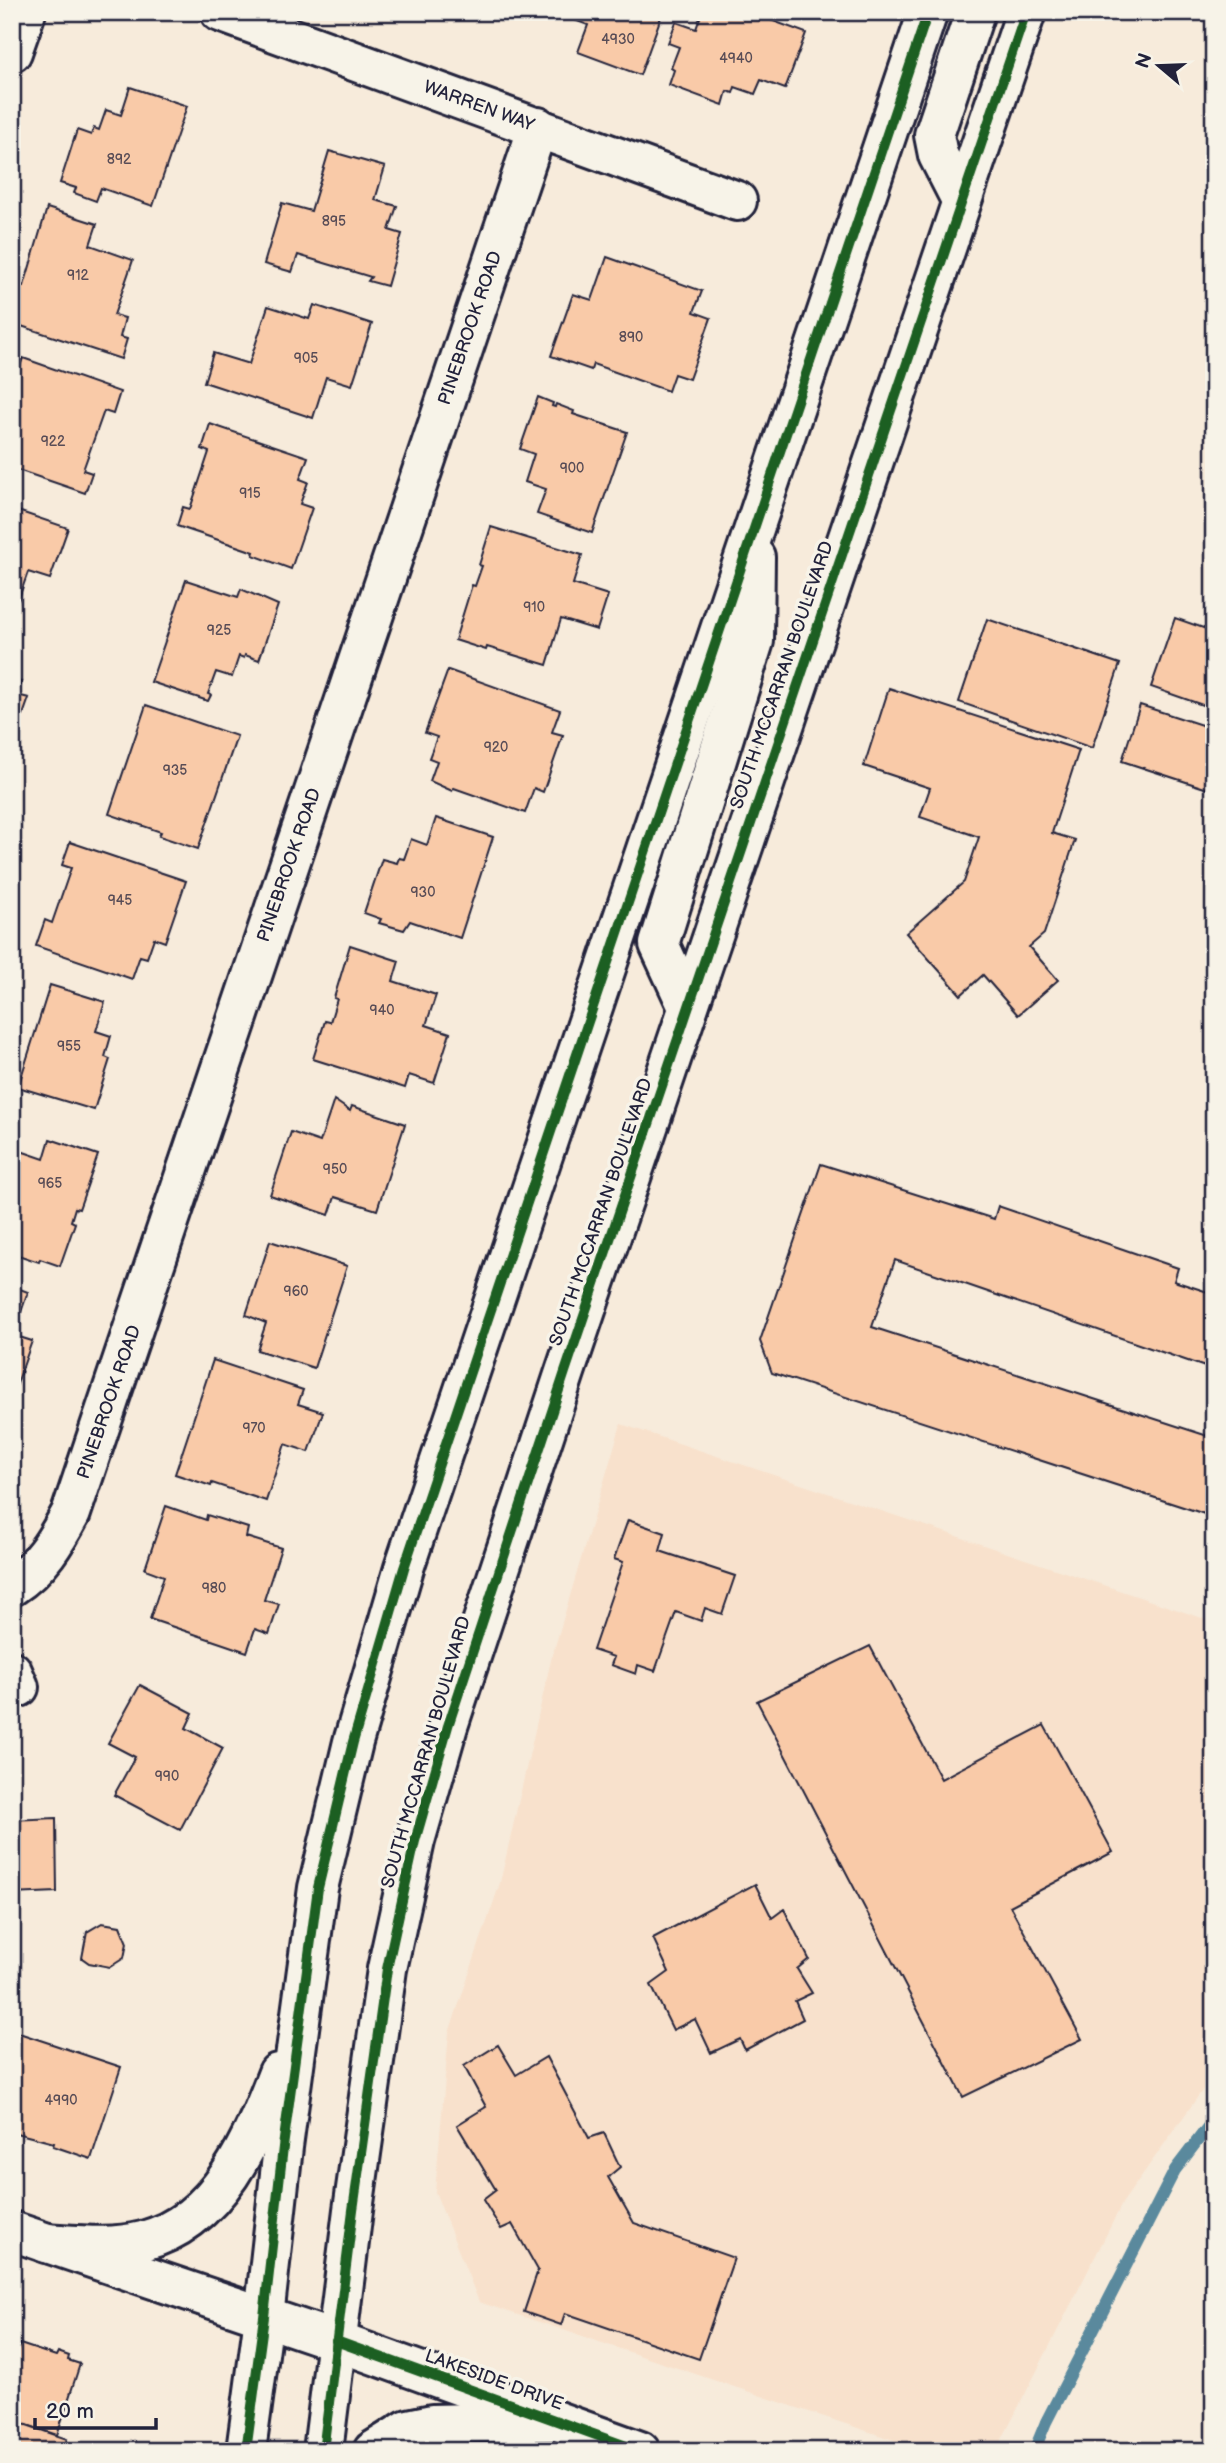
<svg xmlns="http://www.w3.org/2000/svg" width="1226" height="2463" viewBox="0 0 1226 2463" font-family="'Balsamiq Sans',sans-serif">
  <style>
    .built { fill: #f8e1cc }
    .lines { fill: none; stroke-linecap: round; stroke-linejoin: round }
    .stream { stroke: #5a899d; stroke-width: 12 }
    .building { fill: #f9caa8; stroke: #22223b; stroke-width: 2 }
    .street-casing { stroke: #22223b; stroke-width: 44 }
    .secondary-casing { stroke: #22223b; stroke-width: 44 }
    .primary-casing { stroke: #22223b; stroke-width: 44 }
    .street { stroke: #f7f3e8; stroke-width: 38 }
    .secondary { stroke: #f7f3e8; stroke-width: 38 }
    .primary { stroke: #f7f3e8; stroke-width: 38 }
    .cycleway-casing { stroke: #f7f3e8; stroke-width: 15 }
    .cycleway { stroke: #1b5e20; stroke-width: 10 }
    .labels { text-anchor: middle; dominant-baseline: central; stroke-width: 7; stroke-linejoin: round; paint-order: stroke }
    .number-label { font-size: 14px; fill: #584c56 }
    .street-label { font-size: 18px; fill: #22223b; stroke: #f7f3e8 }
  </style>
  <rect width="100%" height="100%" fill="#f7ebdb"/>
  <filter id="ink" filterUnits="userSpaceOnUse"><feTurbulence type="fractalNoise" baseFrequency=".0143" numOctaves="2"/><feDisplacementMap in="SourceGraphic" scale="14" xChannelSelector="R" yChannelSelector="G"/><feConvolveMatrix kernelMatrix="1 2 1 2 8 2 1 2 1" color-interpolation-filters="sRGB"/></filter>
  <g filter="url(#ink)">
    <polygon class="built" points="621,1424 1214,1622 1214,2074 1123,2202 996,2451 927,2451 479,2302 435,2192 449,2033 500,1883 551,1660"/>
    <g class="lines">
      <polyline class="stream" points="1034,2451 1046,2422 1175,2170 1214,2119"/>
    </g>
    <g class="building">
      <polygon points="553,12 648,12 661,17 640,75 578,52 588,25"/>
      <polygon points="702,12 749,12 806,33 785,89 761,80 755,94 735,87 733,93 727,91 723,105 669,85 674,70 671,68 679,47 668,43 676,22 696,29"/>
      <polygon points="130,87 187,106 153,206 101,188 96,201 74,193 76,188 60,183 77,130 91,135 94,128 99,130 106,110 121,115"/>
      <polygon points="329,151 385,167 375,200 397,206 389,230 402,234 387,286 368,281 371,277 298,255 292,272 264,264 282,203 311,211"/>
      <polygon points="47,208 97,224 90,245 133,260 114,315 125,318 120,337 127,339 121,359 12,323 12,315 22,286 24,286"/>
      <polygon points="607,257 702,291 694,312 711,318 689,379 674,374 668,391 593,364 591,370 551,356 573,294 592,300"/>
      <polygon points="314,305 372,324 352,385 326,377 313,418 204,382 213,353 249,364 268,306 309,319"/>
      <polygon points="23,358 120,392 113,414 104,411 83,470 92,473 85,493 12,468 12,388"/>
      <polygon points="538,397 553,403 552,406 555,407 556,404 574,411 573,414 627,432 592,533 537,514 546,489 525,482 534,454 520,449"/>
      <polygon points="210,424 308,457 300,479 308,482 300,504 312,508 291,569 253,555 254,552 177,526 183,507 190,509 209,452 202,449"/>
      <polygon points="12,509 68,528 50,579 28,572 12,618"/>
      <polygon points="491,527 582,555 573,584 608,595 597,630 561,619 547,665 487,647 486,650 455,640 472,585 475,586 482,566 479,565"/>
      <polygon points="186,580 238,597 241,589 278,605 259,660 245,655 244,658 239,656 232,677 216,672 208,694 211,695 208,701 151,682"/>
      <polygon points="1214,614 1214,709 1151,687 1175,618 1209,630"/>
      <polygon points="987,619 1120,664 1092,748 959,702"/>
      <polygon points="448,670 560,710 552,732 563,735 543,792 534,788 525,813 454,788 452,791 430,781 437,761 429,758 437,737 425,733"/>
      <polygon points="12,679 21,682 17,695 29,698 23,715 19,714 12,733"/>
      <polygon points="889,688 1079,750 1052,833 1075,840 1044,934 1029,947 1058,980 1018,1015 983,975 961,995 906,933 964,882 979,837 920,817 930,788 864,766"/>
      <polygon points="146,705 237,736 198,849 159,836 161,832 109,814"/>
      <polygon points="1140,705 1214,729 1214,791 1122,761"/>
      <polygon points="436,818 493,837 460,938 410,921 404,930 379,923 381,919 364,913 382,859 397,863 399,858 404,859 411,839 427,845"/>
      <polygon points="70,842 186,881 165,942 154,938 147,958 140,956 132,979 36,946 45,920 52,923 71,868 62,865"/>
      <polygon points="350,945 399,961 393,981 436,995 426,1025 450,1033 434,1083 409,1075 405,1088 313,1059 325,1021 330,1022 337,999 334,998"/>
      <polygon points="50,985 105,1002 96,1031 111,1036 105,1057 110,1059 94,1110 18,1087"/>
      <polygon points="334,1100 350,1111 352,1106 405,1124 377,1210 335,1197 329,1215 270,1195 291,1132 320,1142"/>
      <polygon points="50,1139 98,1155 79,1209 75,1208 71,1221 75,1223 60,1266 40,1259 39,1262 12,1253 12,1148 44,1159"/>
      <polygon points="821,1164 994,1219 998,1206 1178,1268 1174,1281 1214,1294 1214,1370 895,1260 872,1327 1214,1438 1214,1517 772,1373 760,1341"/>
      <polygon points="270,1241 347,1266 314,1368 257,1350 266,1323 246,1315"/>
      <polygon points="12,1286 28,1292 13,1335 32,1341 12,1398"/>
      <polygon points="213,1360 303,1390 298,1404 323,1412 309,1452 285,1444 266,1501 212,1483 211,1486 175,1474"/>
      <polygon points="166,1506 206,1520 207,1515 248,1528 246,1537 281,1548 264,1600 279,1604 269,1634 255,1629 247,1652 150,1619 164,1576 145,1569"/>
      <polygon points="628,1520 665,1533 660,1551 735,1576 722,1614 705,1608 701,1621 676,1612 655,1671 638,1665 636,1674 611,1665 614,1657 593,1650 623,1562 614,1559"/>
      <polygon points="870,1646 941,1779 1044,1725 1113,1852 1010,1906 1082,2039 963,2097 757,1701"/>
      <polygon points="140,1685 193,1713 186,1728 223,1748 180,1830 114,1795 135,1757 108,1743"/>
      <polygon points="12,1817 12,1820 56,1818 57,1892 12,1894"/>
      <polygon points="755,1884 772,1918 784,1909 809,1959 797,1969 812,1993 795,2001 803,2019 745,2050 740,2039 711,2053 695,2019 673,2030 651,1985 669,1972 653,1938"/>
      <polygon points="102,1923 120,1926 127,1943 124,1958 110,1967 89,1963 82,1958 87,1932"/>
      <polygon points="13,2031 121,2067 91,2159 53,2146 54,2143 12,2132"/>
      <polygon points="498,2045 516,2075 546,2057 589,2138 604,2133 620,2167 608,2177 634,2223 734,2258 699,2359 565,2313 561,2325 524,2312 538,2270 512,2224 501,2229 483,2200 496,2190 457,2125 486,2107 464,2066"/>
      <polygon points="20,2344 56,2356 58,2352 69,2356 68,2360 80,2364 57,2435 12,2420 12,2365"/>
      <polygon points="12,2420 67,2439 63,2451 12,2451"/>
    </g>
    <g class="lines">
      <g class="street-casing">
        <g id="street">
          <polyline points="220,12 737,201"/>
          <polyline points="12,52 26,12"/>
          <path d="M12 1586C40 1568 56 1541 71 1513L538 127"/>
          <polyline points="12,1671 19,1687"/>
        </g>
      </g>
      <g class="secondary-casing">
        <polyline id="secondary" points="12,2231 336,2341 640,2451"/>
      </g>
      <g class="primary-casing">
        <g id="primary">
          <polyline points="961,200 938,155 934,135 975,12"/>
          <polyline points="688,1007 659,944 754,641 755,557"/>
          <path d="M46 2243C78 2245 111 2249 143 2241 220 2221 252 2140 278 2073"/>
          <polyline points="246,2451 264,2317 283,2147 318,1888 353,1742 404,1568 928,12"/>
          <polyline points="323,2451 353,2210 387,1969 415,1841 448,1726 565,1372 1026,12"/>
          <polyline points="373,2451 408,2429 432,2424 556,2421"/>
        </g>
      </g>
      <use href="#street" class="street"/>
      <use href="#secondary" class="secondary"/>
      <use href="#primary" class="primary"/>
      <g class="cycleway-casing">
        <g id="cycleway">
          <polyline points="336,2341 640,2451"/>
          <polyline points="246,2451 264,2317 283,2147 318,1888 353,1742 404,1568 928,12"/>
          <polyline points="323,2451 353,2210 387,1969 415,1841 448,1726 565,1372 1026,12"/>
        </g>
      </g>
      <use href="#cycleway" class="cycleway"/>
    </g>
  </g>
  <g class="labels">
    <g class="number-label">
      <text x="618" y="39">4930</text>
      <text x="736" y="58">4940</text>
      <text x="119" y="159">892</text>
      <text x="334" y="221">895</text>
      <text x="78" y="275">912</text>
      <text x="631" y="337">890</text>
      <text x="306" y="358">905</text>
      <text x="53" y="441">922</text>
      <text x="572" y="468">900</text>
      <text x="250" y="493">915</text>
      <text x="534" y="607">910</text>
      <text x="219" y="630">925</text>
      <text x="496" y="747">920</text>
      <text x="175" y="770">935</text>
      <text x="423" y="892">930</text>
      <text x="120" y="900">945</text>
      <text x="382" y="1010">940</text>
      <text x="69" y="1046">955</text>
      <text x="335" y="1169">950</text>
      <text x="50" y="1183">965</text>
      <text x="296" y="1291">960</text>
      <text x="254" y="1428">970</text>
      <text x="214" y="1588">980</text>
      <text x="167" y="1776">990</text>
      <text x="61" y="2100">4990</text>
    </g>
    <g class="street-label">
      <text transform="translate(479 106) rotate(20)">WARREN WAY</text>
      <text transform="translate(470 328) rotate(-71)">PINEBROOK ROAD</text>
      <text transform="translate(782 675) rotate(-71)">SOUTH MCCARRAN BOULEVARD</text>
      <text transform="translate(289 865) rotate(-71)">PINEBROOK ROAD</text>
      <text transform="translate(601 1212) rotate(-71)">SOUTH MCCARRAN BOULEVARD</text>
      <text transform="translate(109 1402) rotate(-71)">PINEBROOK ROAD</text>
      <text transform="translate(426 1752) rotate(-74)">SOUTH MCCARRAN BOULEVARD</text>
      <text transform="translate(494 2380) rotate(20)">LAKESIDE DRIVE</text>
    </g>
  </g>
  <rect width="1226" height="2463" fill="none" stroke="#f7f3e8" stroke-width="42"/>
  <rect x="21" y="21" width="1184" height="2421" fill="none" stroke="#22223b" stroke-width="2.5" filter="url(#ink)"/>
  <g transform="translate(1159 66) rotate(289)" stroke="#f7f3e8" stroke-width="5" paint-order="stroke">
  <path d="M0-5L12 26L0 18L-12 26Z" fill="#22223b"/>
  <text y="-10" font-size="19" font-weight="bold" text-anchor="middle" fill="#22223b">N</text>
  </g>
  <path d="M35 2418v10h121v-10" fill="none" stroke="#22223b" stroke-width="3.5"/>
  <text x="46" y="2418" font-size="21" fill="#22223b" stroke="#f7f3e8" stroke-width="5" paint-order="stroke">20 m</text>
</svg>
